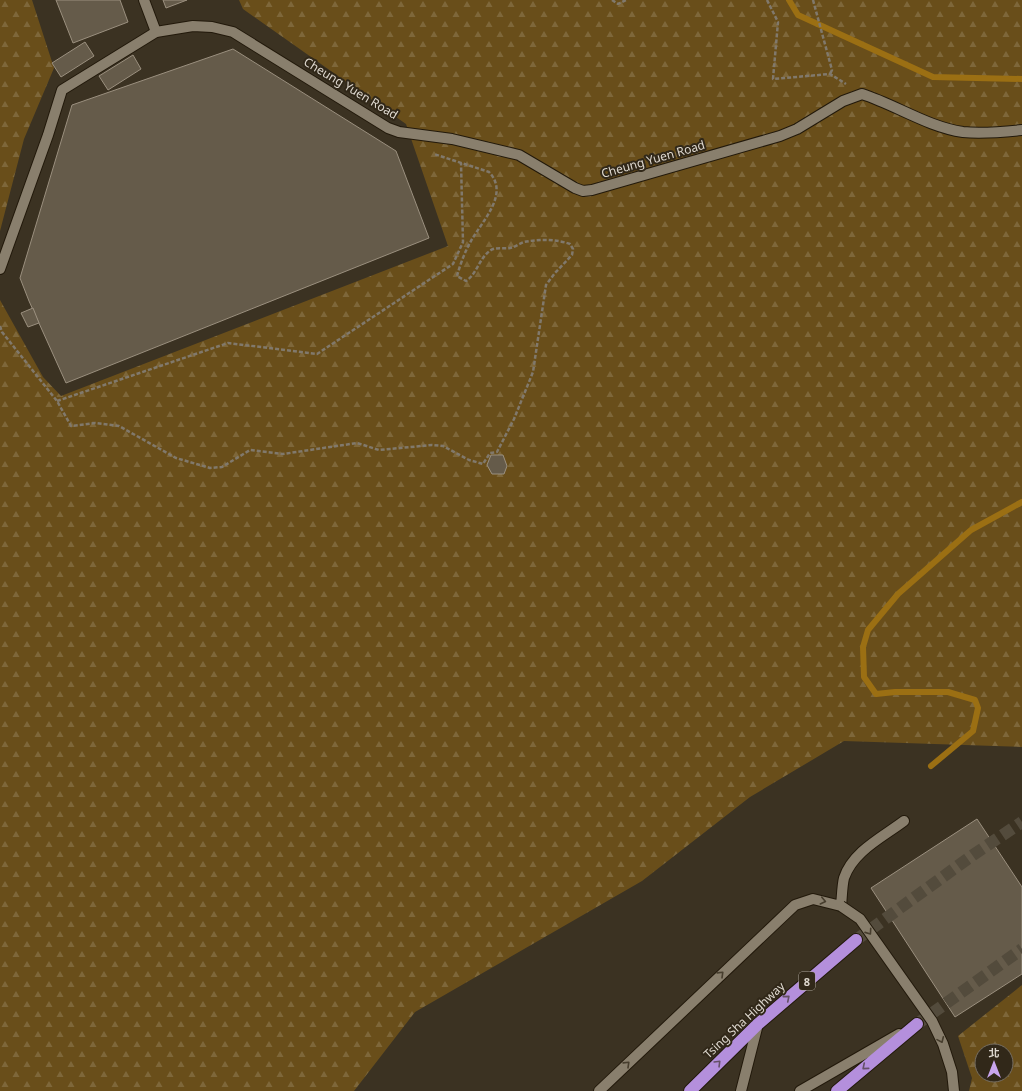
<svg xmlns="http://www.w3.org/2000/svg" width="1022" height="1091" viewBox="0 0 1022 1091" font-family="'Noto Sans','Noto Sans TC',sans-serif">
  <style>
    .forest { fill: url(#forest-firs); fill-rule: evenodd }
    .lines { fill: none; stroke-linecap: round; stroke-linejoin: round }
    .stream { stroke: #9b6f13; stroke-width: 6 }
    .building { fill: #655b4a; stroke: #9b907f }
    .highway-tunnel { stroke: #534b3c; stroke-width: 12; stroke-dasharray: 12 6; stroke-linecap: butt }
    .lane-casing { stroke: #22190b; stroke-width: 12 }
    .highway-casing { stroke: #22190b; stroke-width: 14 }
    .path { stroke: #81796c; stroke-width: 2.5; stroke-dasharray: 4 2; stroke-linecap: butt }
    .lane { stroke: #897f6d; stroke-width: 10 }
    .highway { stroke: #b48fdc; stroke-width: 12 }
    .lane-bridge-casing { stroke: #22190b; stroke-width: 12; stroke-linecap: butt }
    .lane-bridge { stroke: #897f6d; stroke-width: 10 }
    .oneway { stroke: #473e2e }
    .oneway2 { stroke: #655167 }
    .labels { text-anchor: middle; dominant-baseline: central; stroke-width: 4; stroke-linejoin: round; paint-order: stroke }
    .shield { fill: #312819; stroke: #aaa398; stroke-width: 1 }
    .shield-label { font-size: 11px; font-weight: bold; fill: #ded8cf }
    .street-label { font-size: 12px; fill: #ded8cf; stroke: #312819 }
  </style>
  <defs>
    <pattern id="forest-firs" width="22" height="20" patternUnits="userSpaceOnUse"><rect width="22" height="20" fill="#694e1a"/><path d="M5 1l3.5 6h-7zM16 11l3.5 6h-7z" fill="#7e673a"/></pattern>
  </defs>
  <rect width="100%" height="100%" fill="#3b3222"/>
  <g class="forest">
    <polygon points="0,0 32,0 54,68 24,139 0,231"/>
    <polygon points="239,0 1022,0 1022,747 844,741 750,797 642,881 415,1012 354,1091 0,1091 0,300 43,377 61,396 448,246 406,124 243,9"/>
    <path d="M1022 985V1091H969L972 1078 958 1036ZM982 1051H1006V1075H982Z"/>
  </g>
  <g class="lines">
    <g class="stream">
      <polyline points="789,0 798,15 933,77 1022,79"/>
      <polyline points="931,766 973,731 978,708 975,700 948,692 895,692 876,694 864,677 863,647 868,630 898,594 971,530 1022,502"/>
    </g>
  </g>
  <g class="building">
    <polygon points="56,0 120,0 128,22 73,43"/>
    <polygon points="163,0 187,0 166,8"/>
    <polygon points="85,42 94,56 61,77 52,63"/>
    <polygon points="233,49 396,151 429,238 66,383 29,301 20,278 72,105"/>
    <polygon points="133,55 141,69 108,90 99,76"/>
    <polygon points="33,308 39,323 28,327 21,313"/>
    <polygon points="491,455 503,455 507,466 504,474 492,474 487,465"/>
    <polygon points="977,819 1022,887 1022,974 955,1017 871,888"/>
  </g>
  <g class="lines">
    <g class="highway-tunnel">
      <polyline points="856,940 973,855 1022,822"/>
      <polyline points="917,1024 1022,949"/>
    </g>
    <g class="lane-casing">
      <g id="lane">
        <polyline points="144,0 156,32"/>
        <path d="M0 269 48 135 62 90 156 32 193 26 212 27 233 32 388 128 399 132 452 139 519 155 575 188 583 191 592 190 780 136 797 129 843 101 862 94C896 105 928 127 963 132 983 134 1003 132 1022 130"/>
        <path d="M599 1091 795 905 813 899 841 906C842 897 842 886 844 878 853 851 883 837 904 821"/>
        <polyline points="741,1091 758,1024"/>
        <polyline points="800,1091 899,1034"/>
      </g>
    </g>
    <g class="highway-casing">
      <g id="highway">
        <polyline points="690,1091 758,1024 856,940"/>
        <polyline points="837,1091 917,1024"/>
      </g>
    </g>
    <g class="path">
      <polyline points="612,0 618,4 626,0"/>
      <polyline points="767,0 778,22 773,79 830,74 846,84"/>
      <polyline points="813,0 832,70 830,74"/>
      <path d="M0 326 2 332 57 401 71 426 95 423 119 426 176 458 210 468 222 467 250 450 283 454 357 443 379 450 432 445 443 446 469 460 483 464 490 453 497 452 514 419 533 372 546 285 555 273 572 255 573 249 570 244C556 239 539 239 524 242 519 244 515 247 510 248 504 249 496 247 491 250 479 258 477 274 466 281L457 276C460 265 465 251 471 241 482 221 510 194 489 172L434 154"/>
      <polyline points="57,401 228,343 317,354 453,264 463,242 461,163"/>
    </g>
    <use href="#lane" class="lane"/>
    <use href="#highway" class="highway"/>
    <g class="lane-bridge-casing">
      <polyline id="lane-bridge" points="841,906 860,919 932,1021 943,1044 952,1072 954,1091"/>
    </g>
    <use href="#lane-bridge" class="lane-bridge"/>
  </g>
  <defs><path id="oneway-chevron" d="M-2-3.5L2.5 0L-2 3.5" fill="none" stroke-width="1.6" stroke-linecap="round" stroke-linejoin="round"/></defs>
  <g class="oneway">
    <use href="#oneway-chevron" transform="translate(823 901) rotate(13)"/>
    <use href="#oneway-chevron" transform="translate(869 932) rotate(55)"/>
    <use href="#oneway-chevron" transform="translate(721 974) rotate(-44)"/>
    <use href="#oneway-chevron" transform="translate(941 1040) rotate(66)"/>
    <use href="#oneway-chevron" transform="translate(627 1064) rotate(-44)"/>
  </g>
  <g class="oneway2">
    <use href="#oneway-chevron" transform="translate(787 998) rotate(-40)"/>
    <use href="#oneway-chevron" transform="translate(718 1063) rotate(-45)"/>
    <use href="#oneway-chevron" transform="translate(865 1067) rotate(140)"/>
  </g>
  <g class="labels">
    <rect class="shield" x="799" y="972" width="16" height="18" rx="3"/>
    <g class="shield-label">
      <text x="807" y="981">8</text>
    </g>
    <g class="street-label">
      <text transform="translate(351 88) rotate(31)">Cheung Yuen Road</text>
      <text transform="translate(653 159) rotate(-16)">Cheung Yuen Road</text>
      <text transform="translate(744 1020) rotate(-43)">Tsing Sha Highway</text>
    </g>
  </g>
  <g transform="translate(994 1063)"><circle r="19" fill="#312819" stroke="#766e62"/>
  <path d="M0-3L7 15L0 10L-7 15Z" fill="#c8a5ee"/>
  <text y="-6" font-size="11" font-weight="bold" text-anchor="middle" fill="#ded8cf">北</text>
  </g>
</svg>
